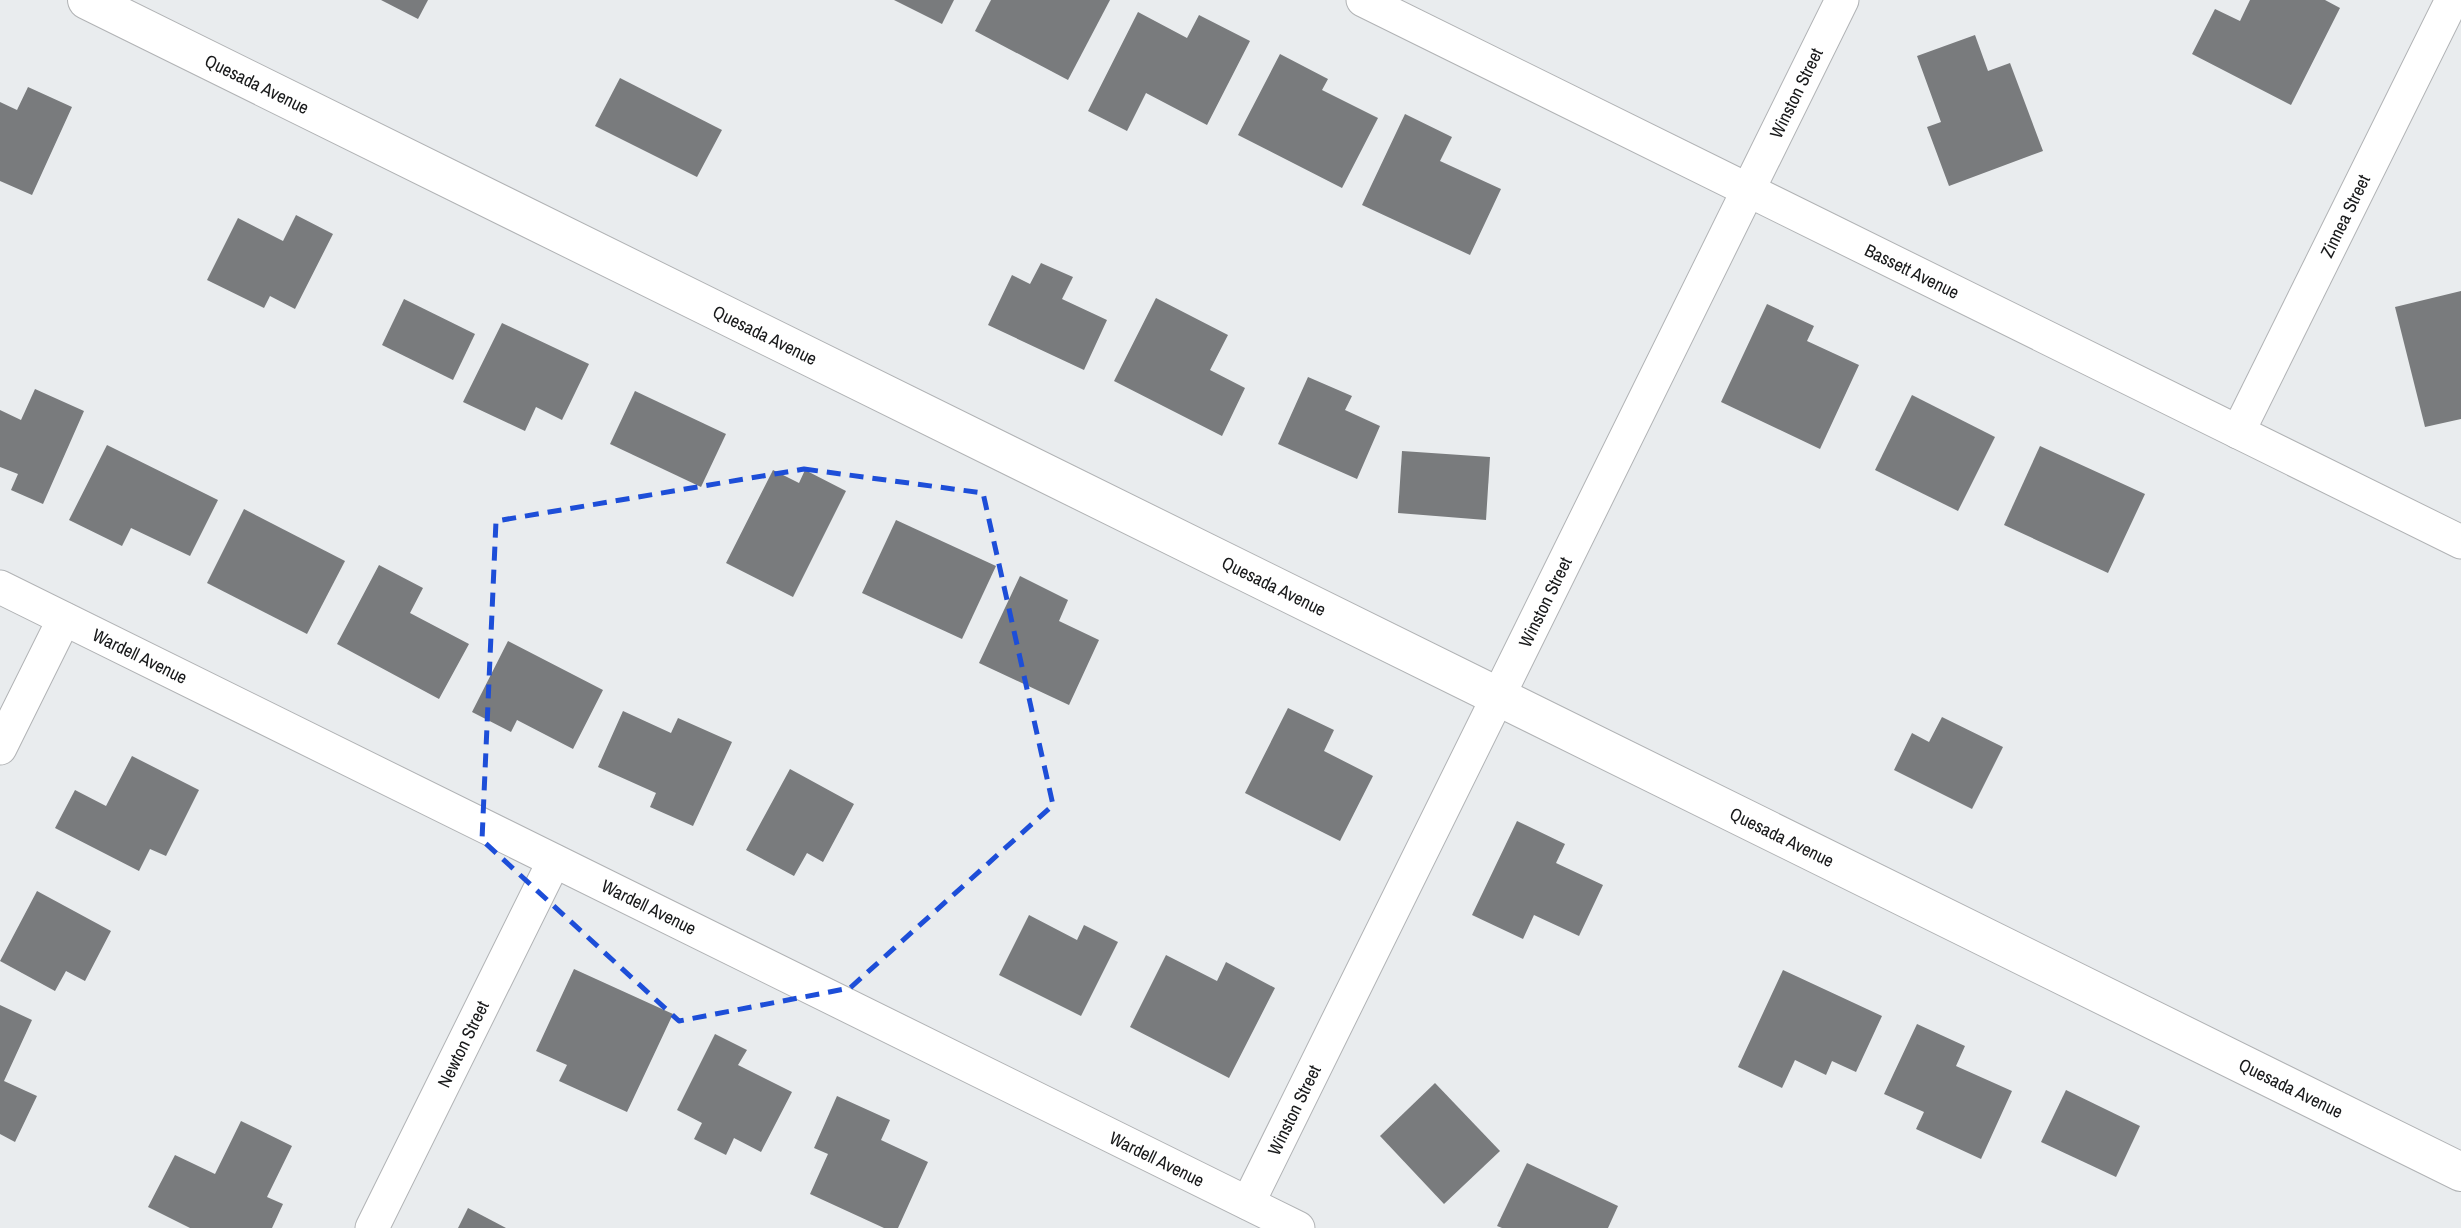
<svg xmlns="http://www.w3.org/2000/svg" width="2461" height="1228" viewBox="0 0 2461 1228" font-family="'Archivo Narrow',sans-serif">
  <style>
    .building { fill: #797b7d }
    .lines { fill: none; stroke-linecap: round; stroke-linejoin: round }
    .minor-casing { stroke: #b1b3b5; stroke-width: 35 }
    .tertiary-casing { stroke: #b1b3b5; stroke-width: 40 }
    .minor { stroke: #fff; stroke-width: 33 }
    .tertiary { stroke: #fff; stroke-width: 38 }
    .marked { fill: none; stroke: #1d4ed8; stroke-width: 5; stroke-dasharray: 14 9; stroke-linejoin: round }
    .labels { text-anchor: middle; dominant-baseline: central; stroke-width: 5; stroke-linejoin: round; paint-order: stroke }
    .street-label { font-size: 18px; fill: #18191a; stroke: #fff }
  </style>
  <rect width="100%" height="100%" fill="#e9ecee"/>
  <g class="building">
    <polygon points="381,0 428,0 418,19"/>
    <polygon points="894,0 954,0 942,24"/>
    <polygon points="991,0 1110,0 1068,80 975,31"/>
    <polygon points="2250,0 2325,0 2340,8 2291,105 2192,54 2215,9 2240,21"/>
    <polygon points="1138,12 1187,38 1199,15 1250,41 1207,125 1146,93 1127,131 1088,111"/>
    <polygon points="1975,35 1988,71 2010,63 2043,151 1949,186 1927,127 1941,122 1917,56"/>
    <polygon points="1280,54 1328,79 1322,90 1378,118 1342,188 1238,135"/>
    <polygon points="620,78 722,130 697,177 595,126"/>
    <polygon points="28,87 72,107 32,195 0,181 0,102 17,110"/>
    <polygon points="1405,114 1452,137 1440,161 1501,189 1470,255 1362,205"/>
    <polygon points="296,215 333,234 295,309 270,296 264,308 207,280 238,218 283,241"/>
    <polygon points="1041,263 1073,277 1062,299 1107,320 1084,370 988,325 1012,275 1030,284"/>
    <polygon points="2461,291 2461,419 2425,427 2395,307"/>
    <polygon points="1156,298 1228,335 1210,370 1245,388 1222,436 1114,381"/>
    <polygon points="404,299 475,334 453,380 382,345"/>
    <polygon points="1767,304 1814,326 1807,341 1859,365 1820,449 1721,402"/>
    <polygon points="502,323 589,364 562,420 536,407 525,431 463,402"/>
    <polygon points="1308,377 1352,396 1345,410 1380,426 1357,479 1278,444"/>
    <polygon points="35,389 84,411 43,504 11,490 18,474 0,467 0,410 21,420"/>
    <polygon points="635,391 726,434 701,487 610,444"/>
    <polygon points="1912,395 1995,437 1958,511 1875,470"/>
    <polygon points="107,445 218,500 190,556 131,528 122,546 69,520"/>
    <polygon points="2040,446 2145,494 2108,573 2004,525"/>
    <polygon points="1402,451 1490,457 1486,520 1398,513"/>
    <polygon points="773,470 799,483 805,470 846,491 793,597 726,563"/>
    <polygon points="244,509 345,561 307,634 207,583"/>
    <polygon points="896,520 996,566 962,639 862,593"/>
    <polygon points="379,565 423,588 410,613 469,644 439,699 337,644"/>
    <polygon points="1020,576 1068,600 1059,621 1099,640 1069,705 979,663"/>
    <polygon points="508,641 603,690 573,749 517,720 511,732 472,712"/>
    <polygon points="1288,708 1334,730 1324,751 1373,776 1340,841 1245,793"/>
    <polygon points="623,711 671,733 678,718 732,742 693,826 650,807 656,793 598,767"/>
    <polygon points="1942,717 2003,747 1972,809 1894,770 1912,733 1929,742"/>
    <polygon points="132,756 199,790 166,856 150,849 139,871 55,828 75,790 106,806"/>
    <polygon points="790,769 854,804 823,862 807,853 794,876 746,850"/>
    <polygon points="1517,821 1565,844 1556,863 1603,885 1579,936 1534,915 1523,939 1472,915"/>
    <polygon points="37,891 111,931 85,981 66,971 55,991 0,961"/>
    <polygon points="1029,915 1077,940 1084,925 1118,942 1081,1016 999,975"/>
    <polygon points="1166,955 1217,981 1226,962 1275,988 1229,1078 1130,1027"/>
    <polygon points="574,969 673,1014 627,1112 559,1081 567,1065 536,1051"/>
    <polygon points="1783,970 1882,1016 1856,1072 1832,1061 1826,1075 1795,1060 1782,1088 1738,1067"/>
    <polygon points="0,1005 32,1020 4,1081 37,1096 15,1142 0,1134"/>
    <polygon points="1917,1024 1965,1046 1956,1066 2012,1091 1981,1159 1916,1129 1924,1112 1884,1094"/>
    <polygon points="715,1034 747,1050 738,1065 792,1092 761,1152 734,1138 726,1155 694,1139 702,1123 677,1110"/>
    <polygon points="1435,1083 1500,1151 1444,1204 1380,1136"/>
    <polygon points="2066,1090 2140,1126 2116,1177 2041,1142"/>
    <polygon points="837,1096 890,1120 881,1140 928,1162 898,1228 884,1228 810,1194 828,1154 814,1148"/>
    <polygon points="241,1121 292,1146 267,1197 283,1204 272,1228 190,1228 148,1207 175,1155 215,1174"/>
    <polygon points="1527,1163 1618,1206 1608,1228 1502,1228 1497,1226"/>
    <polygon points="468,1208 506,1228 458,1228"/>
  </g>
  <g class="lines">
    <g class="minor-casing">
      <g id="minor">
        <polyline points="1363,0 2461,542"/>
        <polyline points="2238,432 2452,0"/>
        <polyline points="0,587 1298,1228"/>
        <polyline points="0,748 64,619"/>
        <polyline points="1248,1203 1842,0"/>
        <polyline points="372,1228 554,861"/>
      </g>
    </g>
    <g class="tertiary-casing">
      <polyline id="tertiary" points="87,0 2461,1172"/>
    </g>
    <use href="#minor" class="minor"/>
    <use href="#tertiary" class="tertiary"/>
  </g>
  <path class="marked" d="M804 469 983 493 1053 805 850 988 679 1021 482 840 496 521Z"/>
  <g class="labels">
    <g class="street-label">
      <text transform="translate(257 84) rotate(26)">Quesada Avenue</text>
      <text transform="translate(1796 93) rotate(-64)">Winston Street</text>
      <text transform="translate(2345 216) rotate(-64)">Zinnea Street</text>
      <text transform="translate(1912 271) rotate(26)">Bassett Avenue</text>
      <text transform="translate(765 335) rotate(26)">Quesada Avenue</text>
      <text transform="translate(1274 586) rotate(26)">Quesada Avenue</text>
      <text transform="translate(1545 602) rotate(-64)">Winston Street</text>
      <text transform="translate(140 656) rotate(26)">Wardell Avenue</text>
      <text transform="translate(1782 837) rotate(26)">Quesada Avenue</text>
      <text transform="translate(649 907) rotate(26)">Wardell Avenue</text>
      <text transform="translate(463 1044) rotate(-64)">Newton Street</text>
      <text transform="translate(2291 1088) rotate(26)">Quesada Avenue</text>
      <text transform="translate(1294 1110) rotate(-64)">Winston Street</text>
      <text transform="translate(1157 1159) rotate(26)">Wardell Avenue</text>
    </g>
  </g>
</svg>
